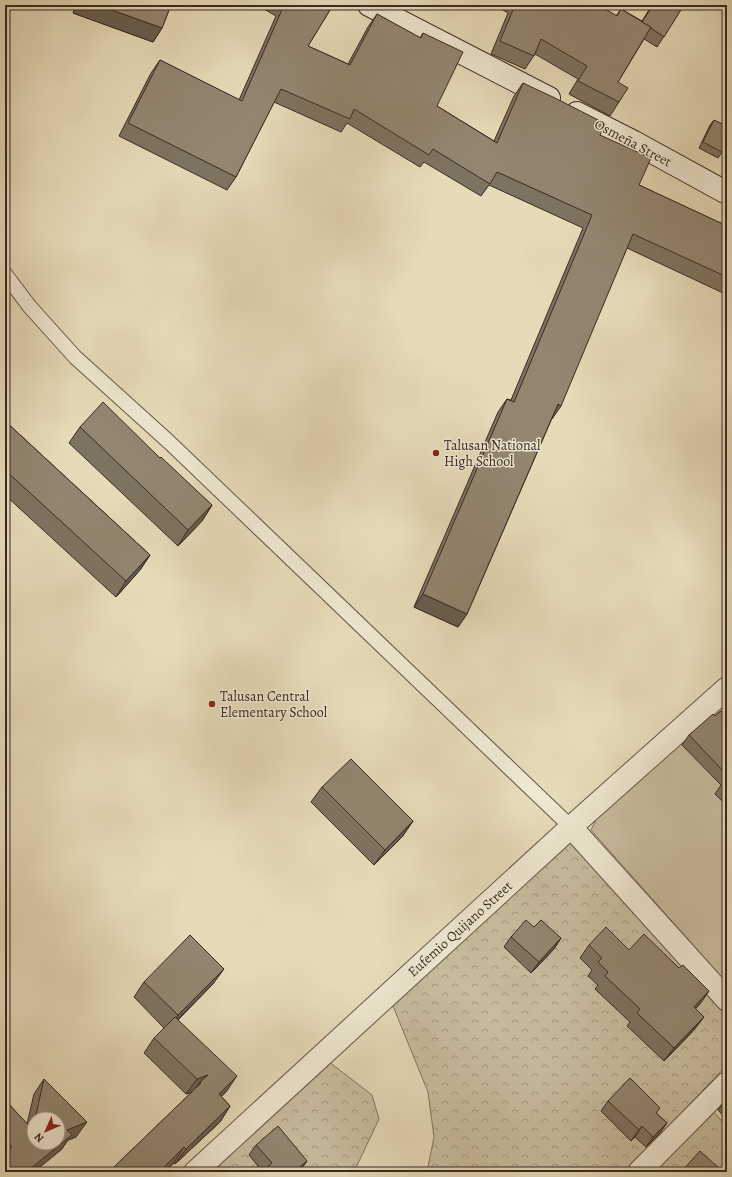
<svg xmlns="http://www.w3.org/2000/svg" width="732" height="1177" viewBox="0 0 732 1177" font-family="Alegreya,serif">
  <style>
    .green { fill: #c8bda0; stroke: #807462 }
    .forest { fill: url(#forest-crowns); stroke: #807462 }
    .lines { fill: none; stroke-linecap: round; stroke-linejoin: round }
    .lane-casing { stroke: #635649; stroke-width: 16 }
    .street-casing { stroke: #635649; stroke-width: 24 }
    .secondary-casing { stroke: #372a24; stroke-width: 24 }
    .lane { stroke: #efe8d2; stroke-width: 14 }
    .street { stroke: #efe8d2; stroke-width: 22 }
    .secondary { stroke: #efe8d2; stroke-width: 22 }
    .wall { fill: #7e7361; stroke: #372a24; fill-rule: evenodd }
    .shaded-wall { fill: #665e4f; stroke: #372a24 }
    .building { fill: #928671; stroke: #372a24 }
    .poi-dot { fill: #8f2418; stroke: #efe8d2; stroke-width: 1.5 }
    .labels { text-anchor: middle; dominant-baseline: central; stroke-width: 3; stroke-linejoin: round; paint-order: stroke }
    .street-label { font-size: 14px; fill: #372a24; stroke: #efe8d2 }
    .poi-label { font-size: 14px; fill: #372a24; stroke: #efe8d2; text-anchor: start }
  </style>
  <defs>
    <pattern id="forest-crowns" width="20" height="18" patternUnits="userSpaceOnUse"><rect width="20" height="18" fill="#c8bda0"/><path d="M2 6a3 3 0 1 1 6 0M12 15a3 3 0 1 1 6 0" fill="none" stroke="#a39a82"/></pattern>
  </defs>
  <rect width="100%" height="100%" fill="#e6dbb9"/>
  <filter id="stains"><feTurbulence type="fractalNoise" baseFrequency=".005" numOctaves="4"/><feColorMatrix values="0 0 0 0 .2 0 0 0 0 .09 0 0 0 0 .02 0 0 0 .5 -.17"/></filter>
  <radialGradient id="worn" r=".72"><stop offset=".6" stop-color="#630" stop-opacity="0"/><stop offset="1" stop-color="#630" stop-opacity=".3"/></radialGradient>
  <polygon class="green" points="727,699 727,983 591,830 600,812"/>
  <g class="forest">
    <polygon points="566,839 575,843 727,1015 727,1065 625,1172 427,1172 434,1137 428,1092 391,1001"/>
    <polygon points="328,1061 372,1095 379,1119 354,1172 208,1172"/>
    <polygon points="711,1109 727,1127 727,1172 650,1172"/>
  </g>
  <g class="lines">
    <g class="lane-casing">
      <polyline id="lane" points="5,274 30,307 75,357 169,442 571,827"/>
    </g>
    <g class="street-casing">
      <g id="street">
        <polyline points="571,827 727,1000"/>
        <polyline points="195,1172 571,827 727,688"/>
        <polyline points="639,1172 727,1083"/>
      </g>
    </g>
    <g class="secondary-casing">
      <g id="secondary">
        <polyline points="369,5 549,98"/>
        <polyline points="577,113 634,142 727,193"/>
      </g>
    </g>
    <use href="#lane" class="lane"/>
    <use href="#street" class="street"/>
    <use href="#secondary" class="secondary"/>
  </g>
  <g class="wall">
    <polygon points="76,5 171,5 162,28 153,42 73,13"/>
    <polygon points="257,5 333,5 308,46 348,64 368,27 377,14 420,38 423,33 437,106 494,141 514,96 523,83 600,135 639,185 727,226 727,288 723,293 627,248 552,419 552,418 467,614 458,627 414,607 498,412 507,399 511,400 583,228 489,185 481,196 424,162 420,167 347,123 341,132 274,102 236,177 227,190 119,136 151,73 160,60 239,100 276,16"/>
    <polygon points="494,5 598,5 616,16 621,9 642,21 652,5 684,5 657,47 644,39 618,82 619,102 610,116 569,94 578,79 535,54 525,69 491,54 508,13"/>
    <polygon points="727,99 727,108 724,107"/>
    <polygon points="714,120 722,152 718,158 699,148 710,125"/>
    <polygon points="5,421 150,555 140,570 116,597 5,495"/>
    <polygon points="80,427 160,458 212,505 202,521 178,546 69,443"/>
    <polygon points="727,706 727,806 715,794 721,785 682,745 689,735 715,716"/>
    <polygon points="322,787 413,821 402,837 374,865 311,802"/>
    <polygon points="727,904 727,912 724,909"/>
    <polygon points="534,927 561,938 554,949 531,973 504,947 511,937"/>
    <polygon points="589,945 629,950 700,1004 695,1009 694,1030 664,1061 627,1026 630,1022 595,989 598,985 588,976 592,970 580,958"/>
    <polygon points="144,982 213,984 178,1020 226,1092 221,1096 230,1106 220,1122 175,1164 174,1163 164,1172 110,1172 114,1167 192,1092 186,1094 144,1053 154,1038 164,1028 134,997"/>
    <path d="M44 1079 76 1137 68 1140 61 1150 5 1172V1100L27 1124 34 1094ZM34 1119H58L34 1143Z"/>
    <polygon points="727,1098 727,1120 718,1110"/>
    <polygon points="608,1101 656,1113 667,1123 659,1134 646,1147 635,1137 631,1141 601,1111"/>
    <polygon points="256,1145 300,1171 299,1172 263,1172 249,1155"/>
  </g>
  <g class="shaded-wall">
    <polygon points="78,5 98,5 162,28 153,42 73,13"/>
    <polygon points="558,404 561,406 552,419 549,417"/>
    <polygon points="212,505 202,521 178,546 188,530"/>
    <polygon points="150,555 140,570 116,597 126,581"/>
    <polygon points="423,594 467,614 458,627 414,607"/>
    <polygon points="413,821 402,837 374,865 385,850"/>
    <polygon points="561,938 554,949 531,973 539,962"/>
    <polygon points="224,969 213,984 167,1030 178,1015"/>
    <polygon points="709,991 700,1004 684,1021 694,1007"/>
    <polygon points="704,1017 694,1030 664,1061 674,1048"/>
    <polygon points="208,1075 200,1082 194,1091 186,1094 197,1079"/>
    <polygon points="237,1076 226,1092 208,1109 219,1094"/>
    <polygon points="230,1106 220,1122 175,1164 186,1149"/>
    <polygon points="87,1122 76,1137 68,1140 61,1150 34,1172 26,1172 67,1130"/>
    <polygon points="667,1123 659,1134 646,1147 653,1137"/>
    <polygon points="642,1126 635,1137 631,1141 639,1130"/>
    <polygon points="184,1147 174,1163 164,1172 159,1172"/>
    <polygon points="307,1161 300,1171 299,1172 294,1172"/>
  </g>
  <g class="building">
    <polygon points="98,5 171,5 162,28"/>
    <polygon points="284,5 333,5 308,46 350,65 377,14 421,38 423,33 463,52 437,106 497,143 523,83 555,98 606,124 600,135 651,158 639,185 727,226 727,277 633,234 561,406 558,404 467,614 423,594 507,399 514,402 592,215 497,172 490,184 433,149 429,155 354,109 350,119 281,89 236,177 128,123 160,60 242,101"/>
    <polygon points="515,5 598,5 617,16 621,9 651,27 618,82 628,88 619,102 578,81 587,66 541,39 534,56 500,41"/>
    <polygon points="653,5 684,5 664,37 651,28 651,27 642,22"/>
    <polygon points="714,120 727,126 727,141 722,152 703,142"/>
    <polygon points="103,402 160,458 161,457 212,505 188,530 80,427"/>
    <polygon points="5,421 150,555 126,581 5,470"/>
    <polygon points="727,706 727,775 689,735 713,714 715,716"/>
    <polygon points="351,759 413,821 385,850 322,787"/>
    <polygon points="727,779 727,788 722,783"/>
    <polygon points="526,920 534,927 541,920 561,938 539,962 511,937"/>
    <polygon points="606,927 629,950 644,934 679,968 683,965 709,991 694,1007 704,1017 674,1048 637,1013 640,1009 605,976 608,972 598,962 602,958 589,945"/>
    <polygon points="190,935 224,969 178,1015 144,982"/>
    <polygon points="175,1017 237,1076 219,1094 230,1106 186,1149 184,1147 159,1172 119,1172 114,1167 201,1083 200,1082 208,1075 197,1079 154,1038"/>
    <polygon points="630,1078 660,1108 656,1113 667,1123 653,1137 642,1126 639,1130 608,1101"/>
    <polygon points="44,1079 87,1122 67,1130 72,1135 26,1172 5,1172 5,1153 12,1147 5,1139 5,1100 33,1130 34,1125 34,1143 58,1143 58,1119 35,1119"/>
    <polygon points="278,1126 307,1161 294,1172 270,1172 266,1168 272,1163 256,1145"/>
    <polygon points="700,1151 723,1172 681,1172"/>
  </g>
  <g class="poi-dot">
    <circle cx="436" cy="453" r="4"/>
    <circle cx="212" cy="704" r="4"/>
  </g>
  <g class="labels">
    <g class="street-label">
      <text transform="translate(633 143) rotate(28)">Osmeña Street</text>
      <text transform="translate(460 929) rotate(-42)">Eufemio Quijano Street</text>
    </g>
    <g class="poi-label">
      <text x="444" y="445">Talusan National<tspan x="444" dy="16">High School</tspan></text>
      <text x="220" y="696">Talusan Central<tspan x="220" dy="16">Elementary School</tspan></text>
    </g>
  </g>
  <rect width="732" height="1177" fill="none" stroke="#e6dbb9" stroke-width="20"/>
  <rect x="6" y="6" width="720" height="1165" fill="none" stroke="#372a24" stroke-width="2"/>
  <rect x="10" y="10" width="712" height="1157" fill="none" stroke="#372a24"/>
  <g transform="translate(46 1131) rotate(225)"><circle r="19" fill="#efe8d2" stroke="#a59c8c"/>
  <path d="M0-3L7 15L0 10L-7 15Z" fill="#8f2418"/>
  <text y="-6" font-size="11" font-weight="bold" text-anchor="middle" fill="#372a24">N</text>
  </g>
  <rect width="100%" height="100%" filter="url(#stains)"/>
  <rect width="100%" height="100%" fill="url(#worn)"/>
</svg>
